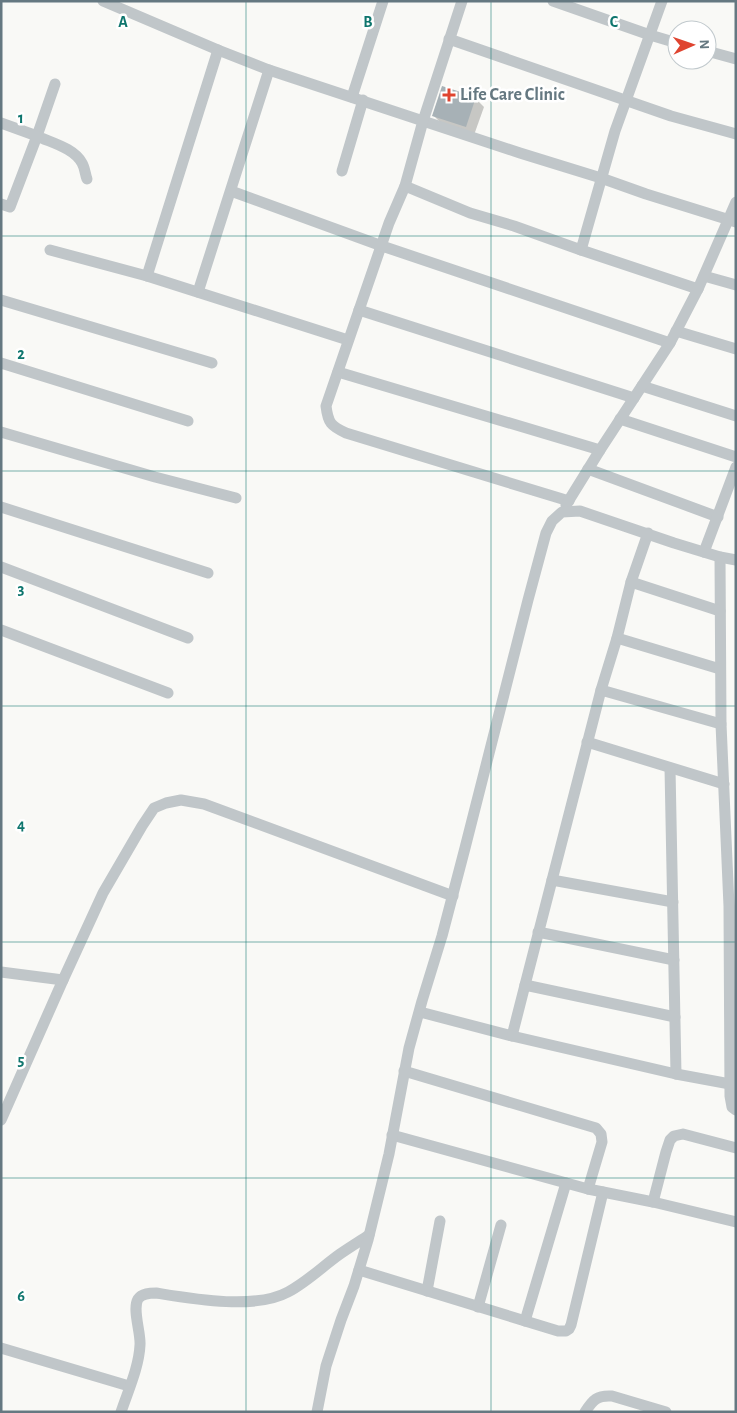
<svg xmlns="http://www.w3.org/2000/svg" width="737" height="1413" viewBox="0 0 737 1413" font-family="'Alegreya Sans',sans-serif">
  <style>
    .shadow { fill: #0003 }
    .building { fill: #a7b1b6 }
    .lines { fill: none; stroke-linecap: round; stroke-linejoin: round }
    .minor { stroke: #c0c6c9; stroke-width: 11 }
    .grid { fill: none; stroke: #0f766e; stroke-width: 1; stroke-opacity: 0.55 }
    .poi-dot { fill: #df4430; stroke: #fff; stroke-width: 2 }
    .labels { text-anchor: middle; dominant-baseline: central; stroke-width: 5; stroke-linejoin: round; paint-order: stroke }
    .poi-label { font-size: 18px; font-weight: bold; fill: #657881; stroke: #fff; text-anchor: start }
    .grid-label { font-size: 16px; text-anchor: middle; font-weight: bold; fill: #0f766e; stroke: #fff; stroke-width: 5; stroke-linejoin: round; paint-order: stroke }
  </style>
  <rect width="100%" height="100%" fill="#f9f9f6"/>
  <polygon class="shadow" points="475,98 484,107 474,135 443,125 434,116"/>
  <polygon class="building" points="442,86 476,97 466,127 432,116"/>
  <g class="lines">
    <g class="minor">
      <polyline points="103,1 218,50 269,70 520,153 601,178 646,194 736,222"/>
      <path d="M462 1 423 121 405 186 389 223 326 406C328 423 331 426 346 433L569 501"/>
      <polyline points="553,1 650,35 677,43"/>
      <polyline points="449,39 671,116 736,134"/>
      <polyline points="707,51 736,59"/>
      <path d="M55 84 37 136C52 143 74 148 82 163 85 168 85 174 87 179"/>
      <polyline points="352,97 383,1"/>
      <polyline points="1,123 37,136 10,207 1,204"/>
      <polyline points="342,171 363,100"/>
      <polyline points="405,186 470,213 514,226 581,250 615,131 662,1"/>
      <polyline points="231,191 382,246 670,343"/>
      <polyline points="50,250 147,276 348,340"/>
      <polyline points="581,250 698,289"/>
      <polyline points="147,276 218,50"/>
      <polyline points="704,276 736,285"/>
      <polyline points="198,292 269,70"/>
      <polyline points="1,300 212,363"/>
      <polyline points="359,310 634,398"/>
      <polyline points="676,331 736,349"/>
      <polyline points="1,363 188,421"/>
      <polyline points="338,372 600,450"/>
      <polyline points="642,386 736,416"/>
      <polyline points="620,419 736,457"/>
      <polyline points="1,432 155,477 236,498"/>
      <polyline points="588,469 718,517"/>
      <polyline points="566,505 600,450 670,343 698,289 736,202"/>
      <polyline points="1,507 208,573"/>
      <polyline points="704,552 736,467"/>
      <polyline points="720,557 721,724 729,906 730,1096 732,1107 736,1110"/>
      <polyline points="1,567 188,638"/>
      <polyline points="631,582 720,611"/>
      <polyline points="1,630 168,693"/>
      <polyline points="617,638 720,669"/>
      <polyline points="601,690 721,724"/>
      <polyline points="587,742 724,784"/>
      <polyline points="670,768 676,1074"/>
      <polyline points="552,880 673,902"/>
      <polyline points="538,932 674,960"/>
      <polyline points="1,972 63,980"/>
      <polyline points="525,985 601,690 617,638 631,582 648,533"/>
      <polyline points="420,1012 512,1036 525,985 675,1017"/>
      <polyline points="512,1036 676,1074 730,1084"/>
      <polyline points="404,1071 596,1128 601,1134 602,1142 588,1189"/>
      <polyline points="1,1120 63,980 103,893 142,826 154,808 166,803 181,800 204,804 453,896"/>
      <polyline points="392,1135 588,1189 653,1202 736,1222"/>
      <polyline points="653,1202 666,1152 670,1140 674,1136 683,1134 736,1148"/>
      <polyline points="359,1270 558,1331 566,1331 569,1329 571,1325 603,1192"/>
      <polyline points="427,1291 440,1221"/>
      <polyline points="478,1307 501,1225"/>
      <polyline points="525,1321 566,1183"/>
      <polyline points="1,1348 129,1386"/>
      <path d="M121 1412C128 1391 139 1367 140 1345 141 1333 132 1309 138 1299 142 1293 150 1293 156 1293 193 1299 255 1310 288 1292 307 1282 323 1266 340 1254 350 1247 360 1241 369 1235"/>
      <polyline points="317,1412 326,1366 341,1320 354,1286 368,1240 389,1154 409,1048 422,1001 442,936 465,848 528,600 546,533 552,521 562,512 580,511 674,543 720,557 736,560"/>
      <path d="M585 1412C593 1400 597 1395 612 1396L666 1412"/>
    </g>
  </g>
  <path class="grid" d="M246 1V1412M491 1V1412M1 236H736M1 471H736M1 706H736M1 942H736M1 1178H736"/>
  <path class="poi-dot" d="M446.5 87.5h5v5h5v5h-5v5h-5v-5h-5v-5h5z"/>
  <g class="labels">
    <g class="poi-label">
      <text x="460" y="95">Life Care Clinic</text>
    </g>
  </g>
  <g class="grid-label">
    <text x="123" y="27">A</text>
    <text x="368" y="27">B</text>
    <text x="614" y="27">C</text>
    <text x="21" y="123">1</text>
    <text x="21" y="359">2</text>
    <text x="21" y="594">3</text>
    <text x="21" y="830">4</text>
    <text x="21" y="1065">5</text>
    <text x="21" y="1301">6</text>
  </g>
  <rect width="737" height="1413" fill="none" stroke="#657881" stroke-width="5"/>
  <g transform="translate(692 45) rotate(88)"><circle r="24" fill="#ffffff" stroke="#c1c9cd"/>
  <path d="M0-4L9 19L0 12L-9 19Z" fill="#df4430"/>
  <text y="-8" font-size="14" font-weight="bold" text-anchor="middle" fill="#657881">N</text>
  </g>
</svg>
